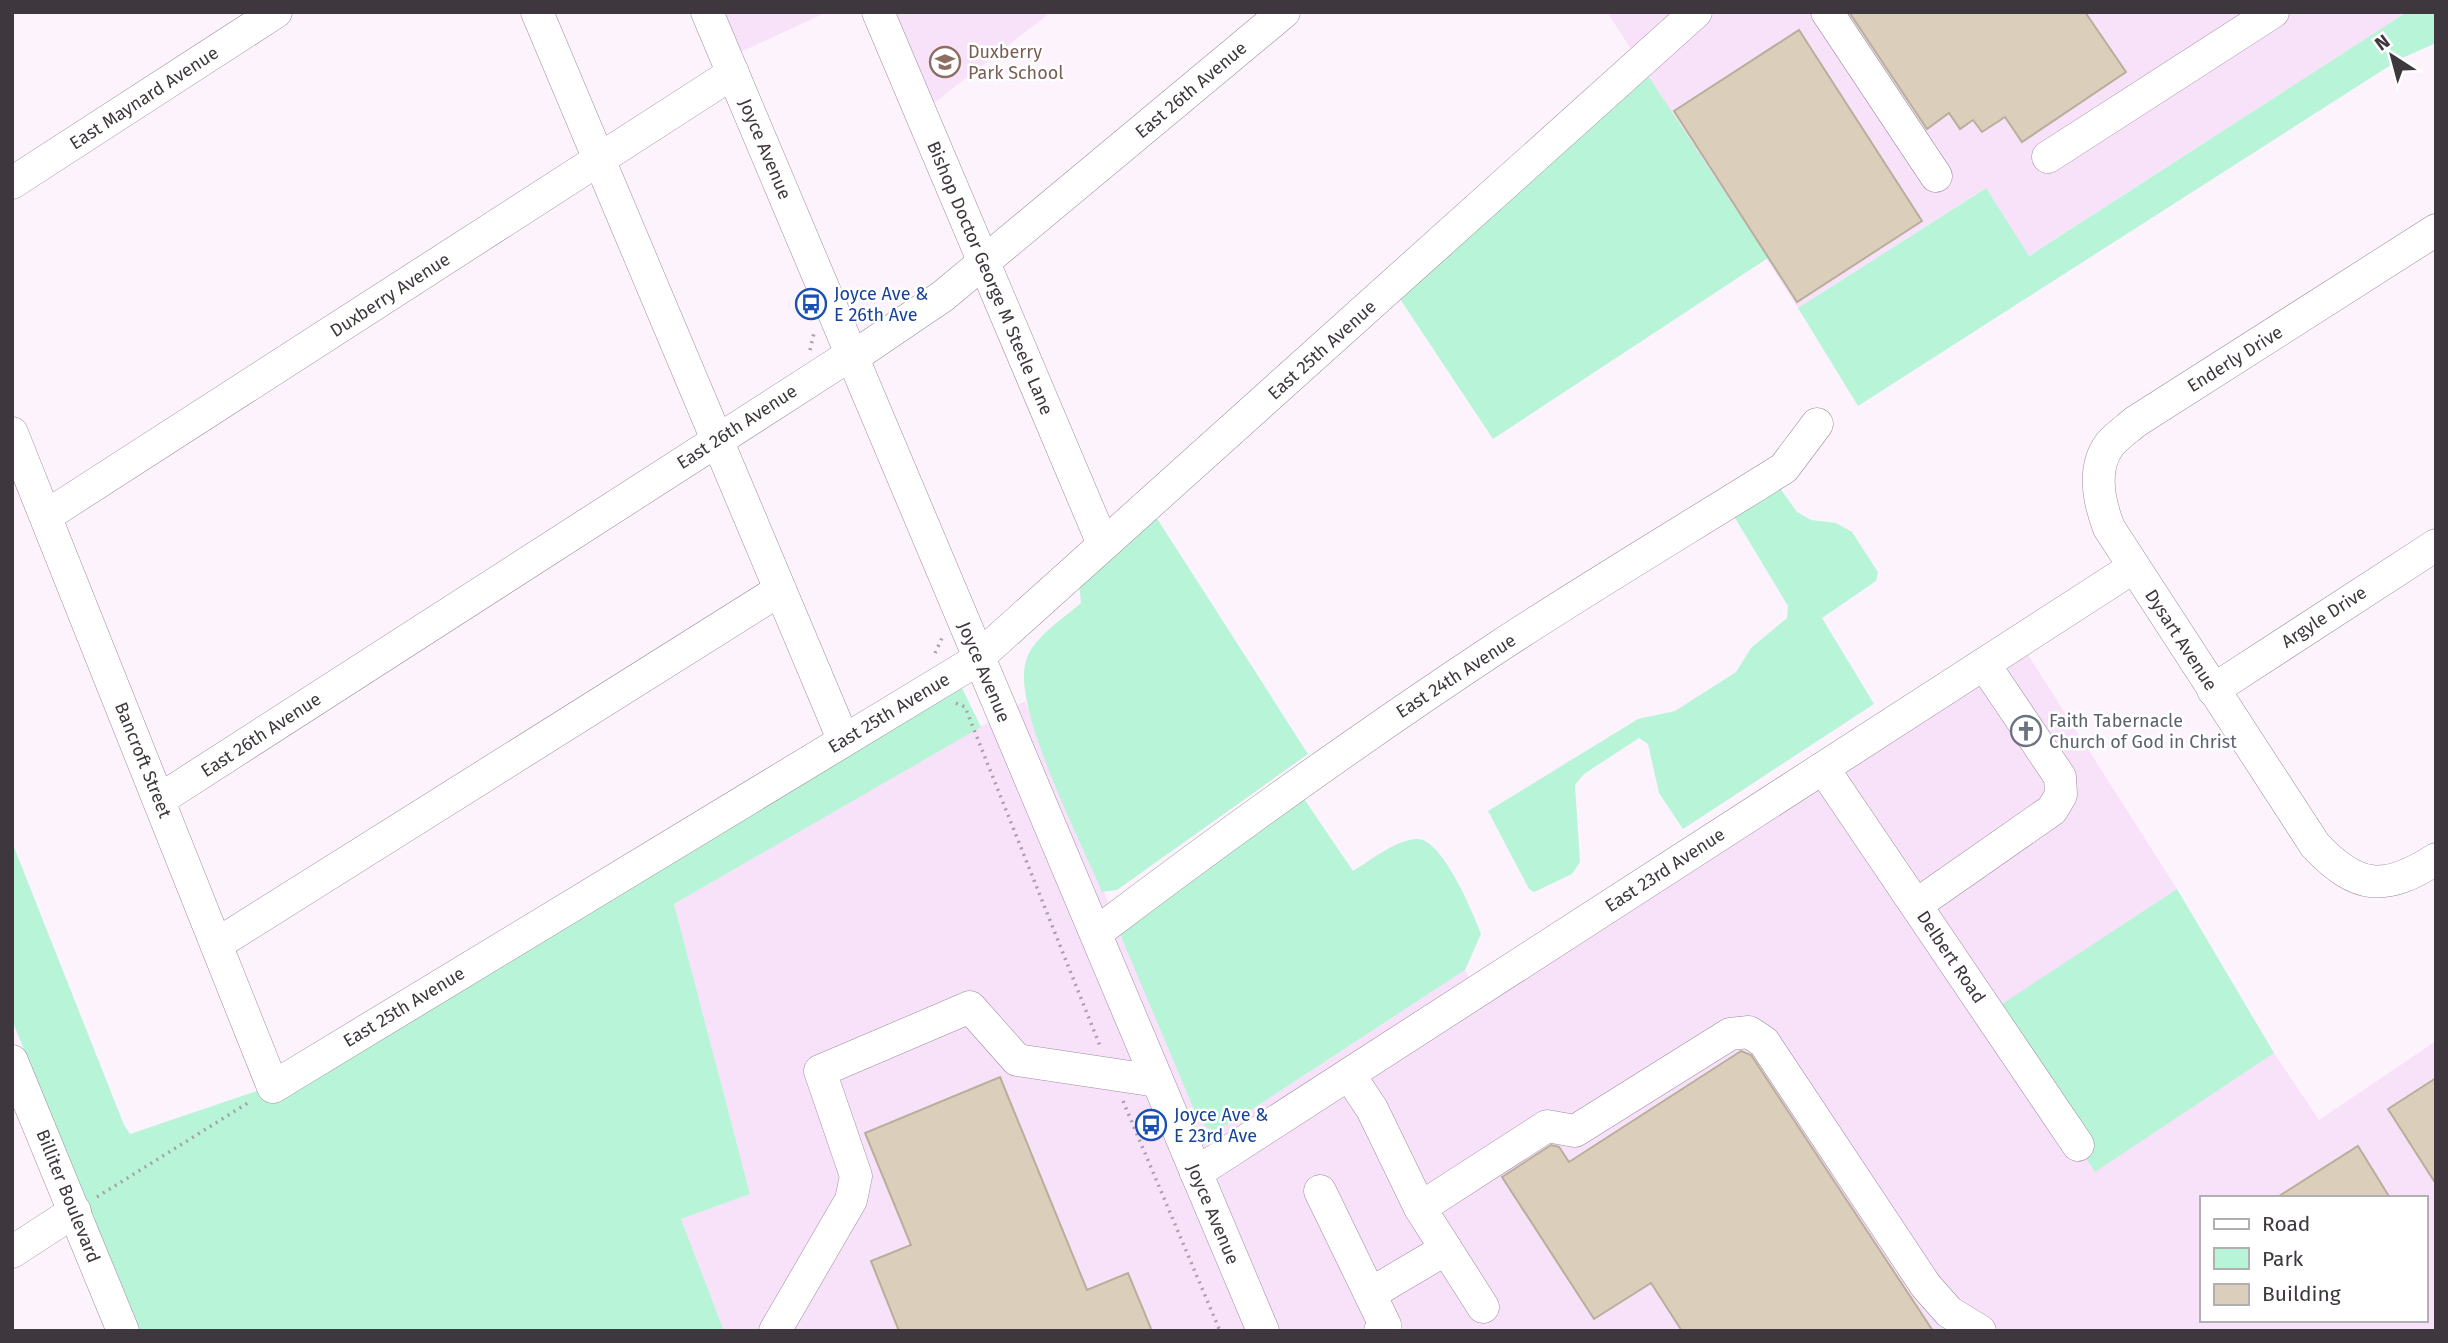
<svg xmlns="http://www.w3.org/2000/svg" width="2448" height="1343" viewBox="0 0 2448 1343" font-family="'Fira Sans',sans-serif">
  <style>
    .built { fill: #f8e2f9; fill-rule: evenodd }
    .green { fill: #b8f4d8 }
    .building { fill: #dbcfbc; stroke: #b9ae9c; stroke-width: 2 }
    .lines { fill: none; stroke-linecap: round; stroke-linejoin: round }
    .minor-casing { stroke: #9b8c9c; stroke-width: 33 }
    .path { stroke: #a9a0a9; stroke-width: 3.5; stroke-dasharray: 2 5; stroke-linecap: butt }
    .minor { stroke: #fff; stroke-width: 32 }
    .labels { text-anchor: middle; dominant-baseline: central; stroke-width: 5; stroke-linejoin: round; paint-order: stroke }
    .education-label { font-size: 18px; fill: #785e54; stroke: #fff; text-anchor: start }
    .street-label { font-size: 18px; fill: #3e373e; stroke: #fff }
    .transit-label { font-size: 18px; fill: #164399; stroke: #fff; text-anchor: start }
    .worship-label { font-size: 18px; fill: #5b616d; stroke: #fff; text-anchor: start }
  </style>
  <rect width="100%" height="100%" fill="#fdf3fd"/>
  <g class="built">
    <polygon points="705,12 827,12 724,60"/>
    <polygon points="883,12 1051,12 924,111"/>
    <polygon points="1607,12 2407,12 2028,256 1985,188 1798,308"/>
    <path d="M2018 639 2177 889 1991 1012 2095 1171 2274 1053 2319 1120 2436 1041V1331H724L681 1219 750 1194 674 904 1025 701 1198 1119 1211 1131 1231 1123 1465 970 1476 990ZM2201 1198H2425V1320H2201Z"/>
  </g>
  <g class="green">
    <polygon points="2407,12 2436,12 2436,43 2400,59 1858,406 1798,308 1986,188 2029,256"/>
    <polygon points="1647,74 1768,258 1493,439 1398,296"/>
    <polygon points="1777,484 1797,512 1811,520 1836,523 1852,532 1878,572 1876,581 1822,618 1874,704 1683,829 1659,793 1648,744 1639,738 1584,774 1575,785 1580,862 1572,874 1534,892 1529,889 1488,811 1638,719 1675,711 1736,672 1751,648 1787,618 1788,606 1732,513"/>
    <path d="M1156 517 1308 754 1117 890 1102 892C1082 843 1011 707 1026 661 1033 637 1063 619 1081 603L1079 581Z"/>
    <polygon points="959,682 981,727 674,904 750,1194 681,1219 724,1331 138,1331 12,1020 12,842 124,1125 130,1134 263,1089 269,1104"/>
    <path d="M1298 790 1353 871C1371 860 1394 841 1416 839 1441 836 1473 912 1481 934L1465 970 1231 1123 1211 1131 1198 1119 1120 934Z"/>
    <polygon points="2177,889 2274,1053 2095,1172 1990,1012"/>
  </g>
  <g class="building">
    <polygon points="1849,12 2085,12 2126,72 2022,142 2005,117 1982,132 1973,120 1960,129 1949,113 1927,129"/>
    <polygon points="1799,30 1922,221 1797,302 1674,111"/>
    <polygon points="1741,1051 1751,1055 1933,1331 1682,1331 1651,1283 1594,1319 1502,1177 1551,1145 1559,1147 1569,1162"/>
    <polygon points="1000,1077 1087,1290 1128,1273 1152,1331 899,1331 871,1261 911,1245 865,1133"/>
    <polygon points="2436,1078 2436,1184 2388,1109"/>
    <polygon points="2358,1146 2390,1198 2276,1198"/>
  </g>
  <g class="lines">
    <g class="minor-casing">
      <g id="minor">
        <polyline points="537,12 843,739"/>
        <polyline points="707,12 1263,1331"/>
        <polyline points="878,12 1103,544"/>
        <polyline points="1827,12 1936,176"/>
        <polyline points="2048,157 2273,12"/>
        <polyline points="12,183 276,12"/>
        <path d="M2436 230 2135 422C2127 429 2117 436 2110 444 2091 469 2099 502 2109 528L2315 845C2357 890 2385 892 2436 859"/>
        <polyline points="12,433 273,1087 972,663 1696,12"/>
        <polyline points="46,516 733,73"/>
        <polyline points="2213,690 2436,545"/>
        <polyline points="1823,768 2078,1145"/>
        <polyline points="159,800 844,359 859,353 943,296 1284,12"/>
        <polyline points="1916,905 2052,810 2061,795 2060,777 1984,664"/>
        <path d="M1096 933C1228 833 1363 736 1501 645 1594 584 1690 527 1784 468L1817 424"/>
        <polyline points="217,944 780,590"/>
        <polyline points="12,1061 123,1331"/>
        <polyline points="1350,1076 1372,1109 1420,1208 1547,1126 1575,1131 1730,1034 1749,1032 1764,1042 1926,1286 1949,1312 1980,1331"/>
        <polyline points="1196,1173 2134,567"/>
        <polyline points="1320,1191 1385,1325 1380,1331"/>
        <polyline points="1420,1208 1483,1307"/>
        <polyline points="12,1252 75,1211"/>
        <polyline points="1370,1294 1446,1249"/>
        <polyline points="775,1331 851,1200 856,1176 820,1071 970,1007 1017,1060 1157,1081"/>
      </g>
    </g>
    <g class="path">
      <polyline points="810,350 814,333"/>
      <polyline points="935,653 942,638"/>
      <polyline points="956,703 965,707 1100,1046"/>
      <polyline points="1123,1101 1220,1331"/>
      <polyline points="97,1197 251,1101"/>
    </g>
    <use href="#minor" class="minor"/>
  </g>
  <defs>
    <g id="school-ring" transform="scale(1.575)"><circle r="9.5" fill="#fff" stroke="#8d6e63" stroke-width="1.5"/><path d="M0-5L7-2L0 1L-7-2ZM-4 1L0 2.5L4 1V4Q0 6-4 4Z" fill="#8d6e63"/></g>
    <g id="bus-ring" transform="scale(1.575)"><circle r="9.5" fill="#fff" stroke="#1a4fb4" stroke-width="1.5"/><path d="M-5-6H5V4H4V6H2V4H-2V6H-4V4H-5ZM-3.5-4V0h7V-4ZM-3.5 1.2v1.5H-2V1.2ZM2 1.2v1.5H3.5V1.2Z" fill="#1a4fb4"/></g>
    <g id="church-ring" transform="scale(1.575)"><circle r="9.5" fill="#fff" stroke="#6b7280" stroke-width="1.5"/><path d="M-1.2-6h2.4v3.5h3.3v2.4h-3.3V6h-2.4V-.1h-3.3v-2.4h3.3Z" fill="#6b7280"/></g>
  </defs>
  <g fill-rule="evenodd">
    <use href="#school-ring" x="945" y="62"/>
    <use href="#bus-ring" x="811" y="304"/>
    <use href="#church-ring" x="2026" y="731"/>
    <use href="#bus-ring" x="1151" y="1125"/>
  </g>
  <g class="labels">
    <g class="education-label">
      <text x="968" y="52">Duxberry<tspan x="968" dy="21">Park School</tspan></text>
    </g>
    <g class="street-label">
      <text transform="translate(1191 90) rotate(-40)">East 26th Avenue</text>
      <text transform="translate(144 98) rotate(-33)">East Maynard Avenue</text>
      <text transform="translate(765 149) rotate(67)">Joyce Avenue</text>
      <text transform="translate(990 278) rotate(67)">Bishop Doctor George M Steele Lane</text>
      <text transform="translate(390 295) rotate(-33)">Duxberry Avenue</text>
      <text transform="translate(1322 350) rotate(-42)">East 25th Avenue</text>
      <text transform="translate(2235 359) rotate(-32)">Enderly Drive</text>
      <text transform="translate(737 427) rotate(-33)">East 26th Avenue</text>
      <text transform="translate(2324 617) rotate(-33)">Argyle Drive</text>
      <text transform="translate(2181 640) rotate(57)">Dysart Avenue</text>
      <text transform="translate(984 672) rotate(67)">Joyce Avenue</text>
      <text transform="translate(1456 676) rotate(-33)">East 24th Avenue</text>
      <text transform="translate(889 713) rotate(-31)">East 25th Avenue</text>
      <text transform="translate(261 735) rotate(-33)">East 26th Avenue</text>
      <text transform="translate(143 760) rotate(68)">Bancroft Street</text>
      <text transform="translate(1665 870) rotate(-33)">East 23rd Avenue</text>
      <text transform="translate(1951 957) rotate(56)">Delbert Road</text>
      <text transform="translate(404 1007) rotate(-31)">East 25th Avenue</text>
      <text transform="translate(68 1196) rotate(68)">Billiter Boulevard</text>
      <text transform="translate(1213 1214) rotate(67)">Joyce Avenue</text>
    </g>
    <g class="transit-label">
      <text x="834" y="294">Joyce Ave &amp;<tspan x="834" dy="21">E 26th Ave</tspan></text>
      <text x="1174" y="1115">Joyce Ave &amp;<tspan x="1174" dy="21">E 23rd Ave</tspan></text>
    </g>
    <g class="worship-label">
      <text x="2049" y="721">Faith Tabernacle<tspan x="2049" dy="21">Church of God in Christ</tspan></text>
    </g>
  </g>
  <rect width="2448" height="1343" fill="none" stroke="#3e373e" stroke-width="28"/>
  <rect x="2200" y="1196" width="228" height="126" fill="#ffffff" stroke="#b2afb2" stroke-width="2"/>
  <rect x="2214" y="1219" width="35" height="10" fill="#ffffff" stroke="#b2afb2" stroke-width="2"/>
  <text x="2262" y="1231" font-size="21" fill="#3e373e">Road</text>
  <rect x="2214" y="1248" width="35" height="21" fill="#b8f4d8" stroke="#b2afb2" stroke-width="2"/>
  <text x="2262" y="1266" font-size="21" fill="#3e373e">Park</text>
  <rect x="2214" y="1284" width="35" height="21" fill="#dbcfbc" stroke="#b2afb2" stroke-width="2"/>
  <text x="2262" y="1301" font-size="21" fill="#3e373e">Building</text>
  <g transform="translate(2392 56) rotate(324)" stroke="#ffffff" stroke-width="5" paint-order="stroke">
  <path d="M0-5L12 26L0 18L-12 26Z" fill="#3e373e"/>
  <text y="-10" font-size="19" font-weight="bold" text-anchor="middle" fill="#3e373e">N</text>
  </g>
</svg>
